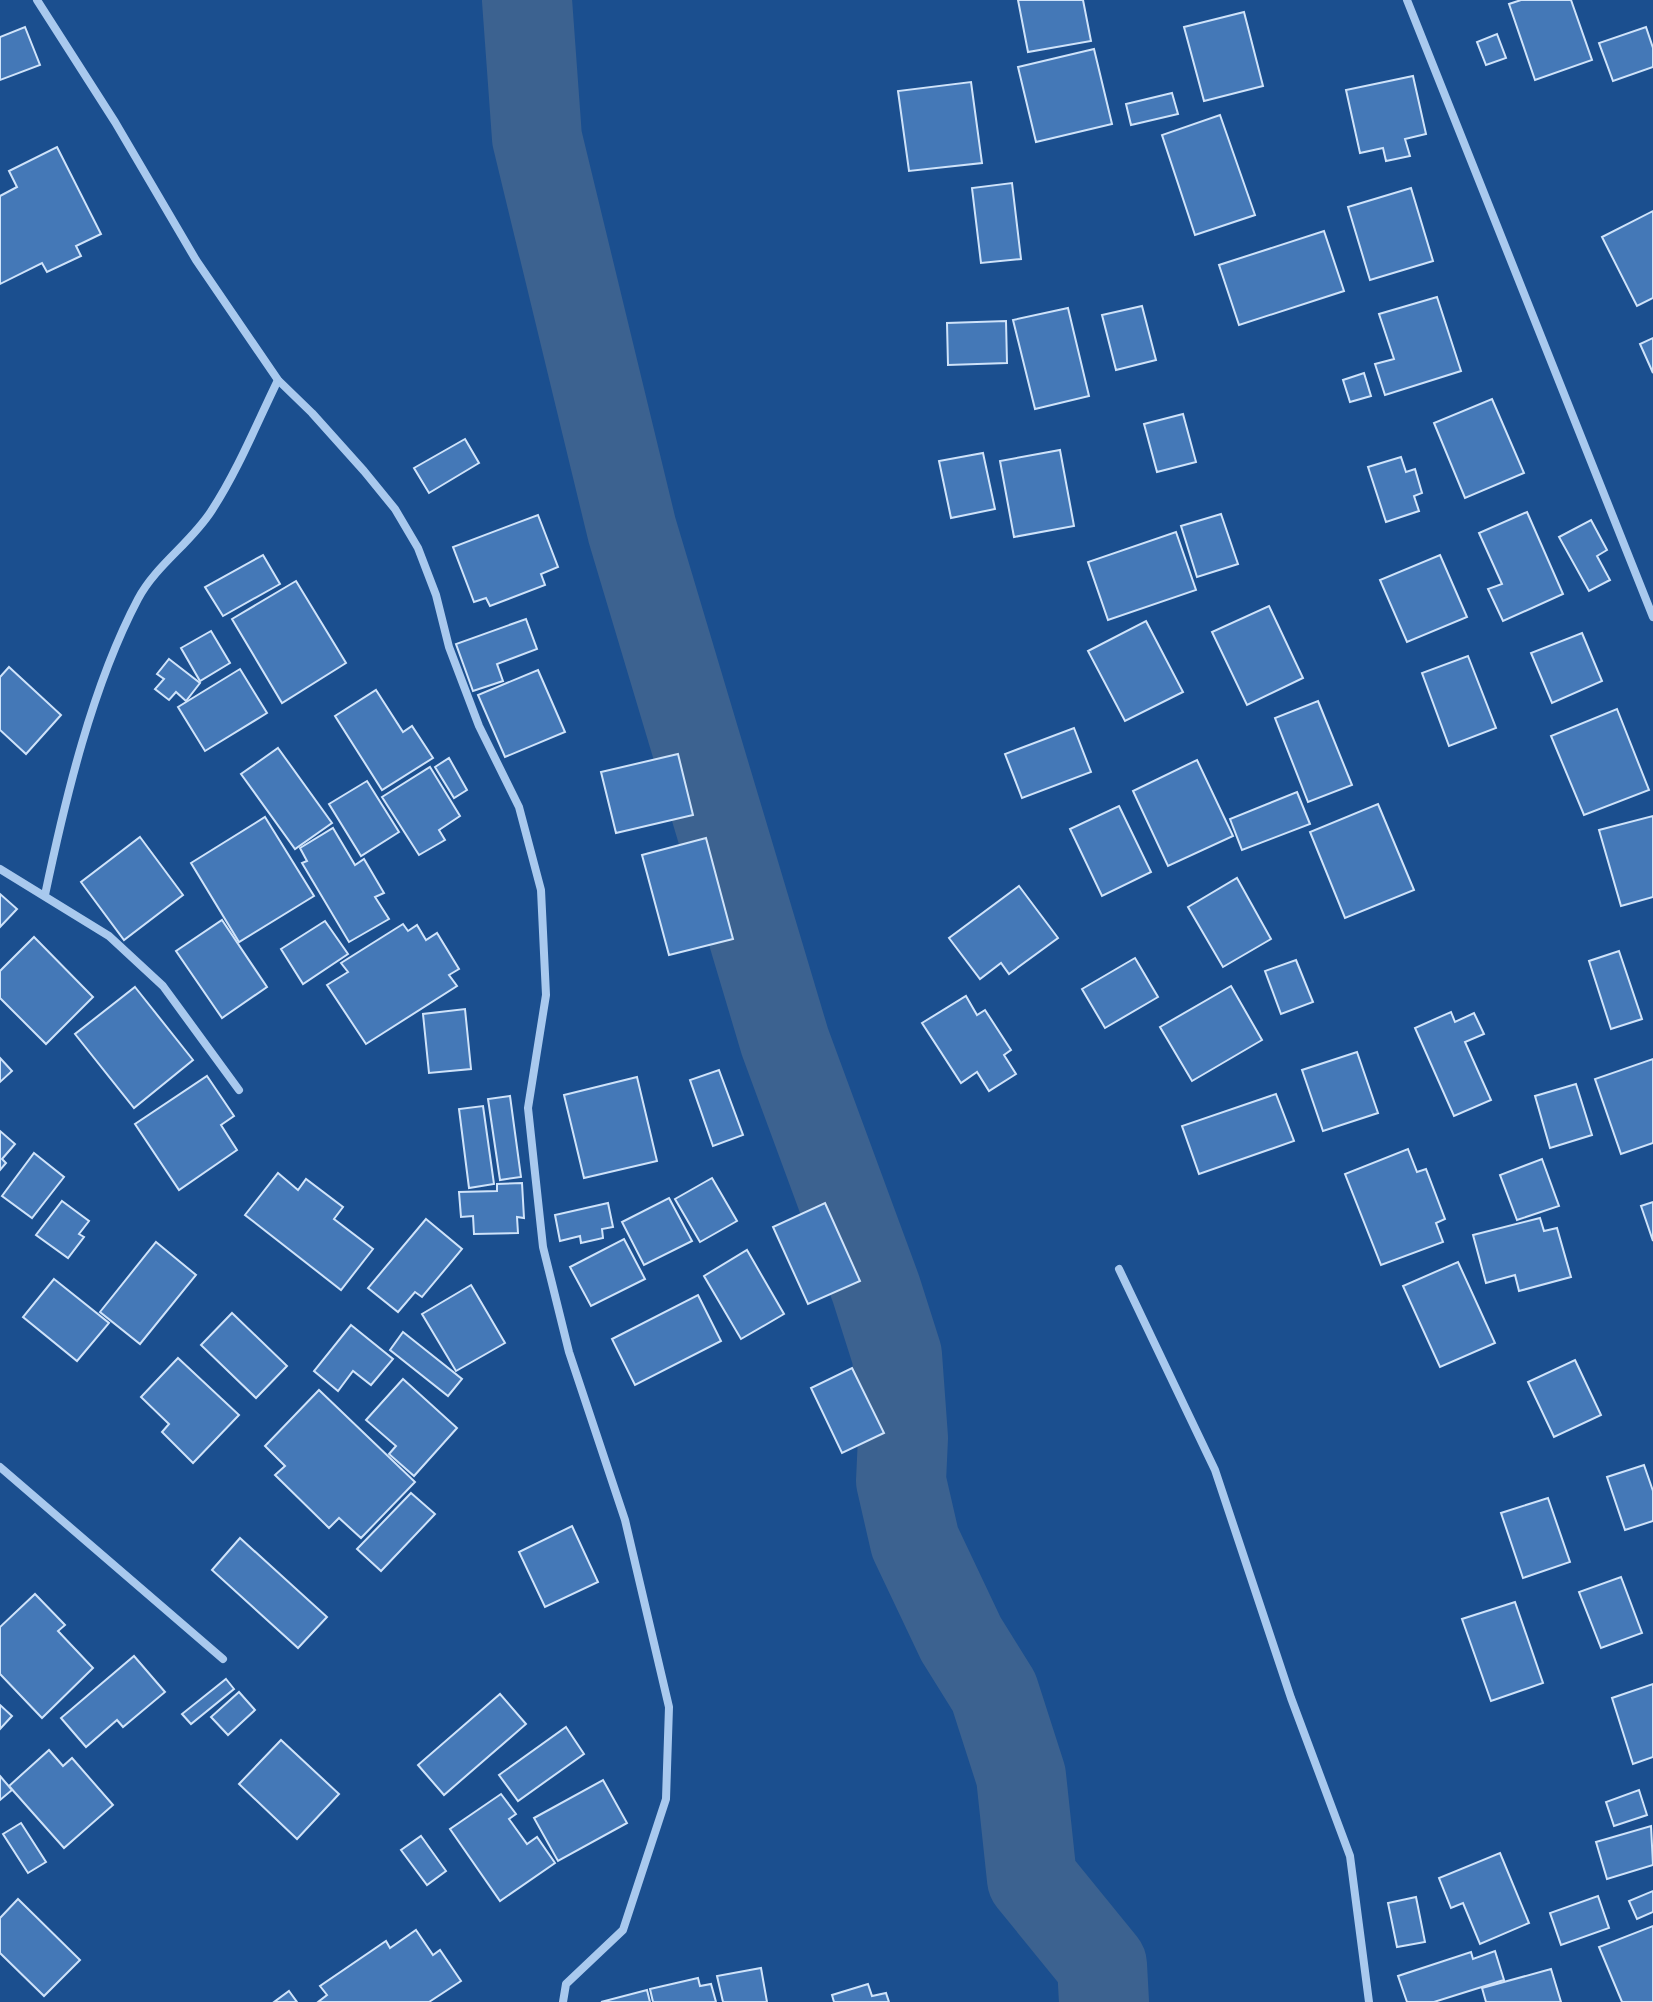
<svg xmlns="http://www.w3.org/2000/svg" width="1653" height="2002" viewBox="0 0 1653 2002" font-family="'PT Sans',sans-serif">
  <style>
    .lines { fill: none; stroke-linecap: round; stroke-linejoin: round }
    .river { stroke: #3c6290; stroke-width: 90 }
    .building { fill: #4478b7; stroke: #cfe3fa; stroke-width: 2 }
    .street { stroke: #a9c9ee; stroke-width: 8 }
  </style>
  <rect width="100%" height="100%" fill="#1b4f8f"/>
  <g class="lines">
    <polyline class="river" points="527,0 537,138 632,530 785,1042 876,1289 897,1355 903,1438 901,1481 915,1542 961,1639 994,1692 1021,1776 1032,1879 1102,1965 1104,2002"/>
  </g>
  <g class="building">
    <polygon points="1018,0 1083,0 1091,41 1028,52"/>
    <polygon points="1521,0 1571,0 1592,60 1535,80 1509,4"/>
    <polygon points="1244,12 1263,86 1204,101 1184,27"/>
    <polygon points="25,27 40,65 0,80 0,37"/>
    <polygon points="1646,27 1653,48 1653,67 1613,81 1599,43"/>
    <polygon points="1497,34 1506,58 1486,65 1477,42"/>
    <polygon points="1094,49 1112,124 1036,142 1018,67"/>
    <polygon points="1413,76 1426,134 1405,139 1410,156 1386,161 1383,148 1360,153 1346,90"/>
    <polygon points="971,82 982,163 909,171 898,91"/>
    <polygon points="1172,93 1178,114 1131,125 1126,104"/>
    <polygon points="1220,115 1255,215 1195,235 1162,135"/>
    <polygon points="57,147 101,234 76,246 81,256 47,272 42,263 0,284 0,196 17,187 9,171"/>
    <polygon points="1012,183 1021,259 981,263 972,188"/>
    <polygon points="1411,188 1433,261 1370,280 1348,207"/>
    <polygon points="1653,211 1653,298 1637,306 1602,237"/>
    <polygon points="1324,231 1344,291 1239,325 1219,265"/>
    <polygon points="1437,297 1461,371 1385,395 1375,364 1394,359 1379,314"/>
    <polygon points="1142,306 1156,360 1116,370 1102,315"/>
    <polygon points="1068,308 1089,396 1035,409 1013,320"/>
    <polygon points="1006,321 1007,363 948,365 947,323"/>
    <polygon points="1653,338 1653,373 1640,344"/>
    <polygon points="1364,373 1371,396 1350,402 1343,380"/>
    <polygon points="1492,399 1524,473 1465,498 1434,423"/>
    <polygon points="1183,414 1196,462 1157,472 1144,424"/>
    <polygon points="465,439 479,463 429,493 414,468"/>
    <polygon points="1060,450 1074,526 1014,537 1000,461"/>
    <polygon points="983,453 995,509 951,518 939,461"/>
    <polygon points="1401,457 1406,472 1415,469 1422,493 1414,496 1419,511 1386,522 1368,467"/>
    <polygon points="1527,512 1563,594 1503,621 1488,589 1502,584 1479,533"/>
    <polygon points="1221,514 1238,564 1197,577 1181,526"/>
    <polygon points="538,515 558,567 541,574 545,585 490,606 486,598 474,602 453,547"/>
    <polygon points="1591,520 1607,550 1597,556 1610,580 1589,591 1559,537"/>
    <polygon points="1176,532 1196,590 1108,620 1088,562"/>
    <polygon points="263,555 280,584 223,616 205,587"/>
    <polygon points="1440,555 1467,617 1407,642 1380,580"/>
    <polygon points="296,581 346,663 282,703 232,619"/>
    <polygon points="1269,606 1303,678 1247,705 1212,632"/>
    <polygon points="526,619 537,649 497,664 503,681 473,691 456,644"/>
    <polygon points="1146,621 1183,692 1125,721 1088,651"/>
    <polygon points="211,631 230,663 200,681 181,648"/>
    <polygon points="1582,633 1602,681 1552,703 1531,653"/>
    <polygon points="1468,656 1496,728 1449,746 1422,673"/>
    <polygon points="169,659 200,683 186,701 176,692 169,700 155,689 164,679 157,674"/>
    <polygon points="9,667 61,715 26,754 0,730 0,677"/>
    <polygon points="240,669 267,713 205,751 178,707"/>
    <polygon points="538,670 565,732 505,757 478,695"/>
    <polygon points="376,690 403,732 412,726 433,758 382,790 335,716"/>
    <polygon points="1318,701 1352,785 1308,802 1275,718"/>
    <polygon points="1617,709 1649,790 1584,815 1551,736"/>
    <polygon points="1074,728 1091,772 1022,798 1005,754"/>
    <polygon points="278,748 332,823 295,849 241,774"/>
    <polygon points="678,754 693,815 616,833 601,772"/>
    <polygon points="449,758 467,790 454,798 435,767"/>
    <polygon points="1197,760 1233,836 1168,866 1133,791"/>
    <polygon points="430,767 460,816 439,830 445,840 419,855 382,797"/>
    <polygon points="367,781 399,832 361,856 329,804"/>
    <polygon points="1297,792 1310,824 1242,850 1230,819"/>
    <polygon points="1378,804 1414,890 1345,918 1310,832"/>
    <polygon points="1119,806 1151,872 1102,896 1070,829"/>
    <polygon points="1653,816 1653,897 1621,906 1599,830"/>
    <polygon points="265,817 314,896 239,942 191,863"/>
    <polygon points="333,828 355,865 364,859 384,893 375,897 389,919 349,942 302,863 307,861 300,848"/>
    <polygon points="140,837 183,895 124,940 81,882"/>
    <polygon points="706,838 733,939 669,955 642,855"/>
    <polygon points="1237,878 1271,939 1223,967 1188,907"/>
    <polygon points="1019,886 1058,938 1009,974 1001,963 980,979 949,938"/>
    <polygon points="0,894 17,909 0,927"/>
    <polygon points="222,920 267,987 222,1018 176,951"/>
    <polygon points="325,921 348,954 303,984 281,949"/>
    <polygon points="403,924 408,931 417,925 426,940 437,933 459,969 449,975 457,986 366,1044 327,985 348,972 341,963"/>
    <polygon points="34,937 93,997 46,1044 0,998 0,971"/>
    <polygon points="1619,951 1642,1019 1611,1029 1589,961"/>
    <polygon points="1135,958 1158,997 1105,1028 1082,989"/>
    <polygon points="1296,960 1313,1002 1281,1014 1265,971"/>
    <polygon points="1231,986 1262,1040 1192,1081 1160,1027"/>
    <polygon points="135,987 193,1060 134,1108 75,1034"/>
    <polygon points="966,996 977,1015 985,1010 1011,1050 1004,1055 1016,1074 989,1091 977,1072 961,1083 922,1023"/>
    <polygon points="465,1009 471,1069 429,1073 423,1014"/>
    <polygon points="1451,1012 1455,1022 1474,1013 1484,1034 1465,1042 1491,1100 1454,1116 1415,1028"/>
    <polygon points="1357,1052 1378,1113 1323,1131 1302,1070"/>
    <polygon points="0,1058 12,1071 0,1082"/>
    <polygon points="1653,1059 1653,1143 1621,1154 1595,1079"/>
    <polygon points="719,1070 743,1135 713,1146 690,1080"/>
    <polygon points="207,1076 234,1116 221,1125 237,1150 179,1190 135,1124"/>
    <polygon points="637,1077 657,1161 584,1178 564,1095"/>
    <polygon points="1576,1084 1592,1135 1550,1148 1535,1096"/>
    <polygon points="1276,1094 1294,1141 1199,1174 1182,1126"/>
    <polygon points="510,1096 521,1177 500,1180 488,1099"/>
    <polygon points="483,1106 494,1184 469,1188 459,1109"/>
    <polygon points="0,1131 15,1144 2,1159 6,1163 0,1170"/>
    <polygon points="1408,1149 1417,1172 1426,1169 1445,1219 1436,1223 1443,1242 1381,1265 1345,1174"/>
    <polygon points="34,1153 64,1177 32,1218 2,1196"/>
    <polygon points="1542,1159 1559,1206 1517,1220 1500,1175"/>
    <polygon points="278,1173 298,1190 306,1179 343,1207 334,1219 373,1249 341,1290 245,1215"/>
    <polygon points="712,1178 737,1221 700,1242 675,1199"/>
    <polygon points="522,1183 524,1218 517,1217 518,1233 474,1234 473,1216 461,1217 459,1192 497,1191 497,1184"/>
    <polygon points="669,1198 692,1241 644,1265 622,1222"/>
    <polygon points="62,1201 89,1221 79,1234 84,1237 68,1258 36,1235"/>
    <polygon points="1653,1202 1653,1241 1641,1206"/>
    <polygon points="608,1203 613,1227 602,1229 603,1238 581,1243 580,1236 560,1241 555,1215"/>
    <polygon points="825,1203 860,1281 808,1304 773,1227"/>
    <polygon points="1540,1218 1544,1231 1557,1228 1571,1277 1519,1291 1515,1275 1486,1283 1473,1235"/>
    <polygon points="426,1219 462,1249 422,1297 415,1292 398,1312 368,1288"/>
    <polygon points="624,1239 645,1279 591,1306 570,1267"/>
    <polygon points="156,1242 196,1275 140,1344 100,1312"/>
    <polygon points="747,1250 784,1314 741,1339 704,1276"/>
    <polygon points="1458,1262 1495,1343 1440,1367 1403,1286"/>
    <polygon points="54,1279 109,1323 77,1361 23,1317"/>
    <polygon points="471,1285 505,1343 456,1371 422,1314"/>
    <polygon points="698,1295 721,1341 635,1385 612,1339"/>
    <polygon points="232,1313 287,1366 256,1398 201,1345"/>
    <polygon points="351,1325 393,1359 371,1385 353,1371 338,1391 314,1371"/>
    <polygon points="403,1332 462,1379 448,1396 390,1350"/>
    <polygon points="178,1358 239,1415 193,1463 162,1432 169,1424 141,1397"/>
    <polygon points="1575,1360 1601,1415 1554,1437 1528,1382"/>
    <polygon points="852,1368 884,1433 842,1453 811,1388"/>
    <polygon points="403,1379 457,1428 414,1476 389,1454 396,1446 366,1420"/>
    <polygon points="319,1390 415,1482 361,1538 339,1518 329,1528 275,1475 285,1466 265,1446"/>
    <polygon points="1644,1465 1653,1491 1653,1521 1625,1530 1607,1477"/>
    <polygon points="411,1493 435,1514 381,1571 357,1549"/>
    <polygon points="1548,1498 1570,1562 1523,1578 1501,1513"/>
    <polygon points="572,1526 598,1582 545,1607 519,1552"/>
    <polygon points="240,1538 327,1617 298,1648 212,1570"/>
    <polygon points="1621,1577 1642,1633 1601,1648 1579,1592"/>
    <polygon points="35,1594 65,1625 58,1631 93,1668 42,1718 0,1674 0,1627"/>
    <polygon points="1515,1602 1543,1683 1491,1701 1462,1619"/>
    <polygon points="134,1656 165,1692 123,1727 117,1720 86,1747 61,1718"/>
    <polygon points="226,1679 234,1689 191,1724 182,1714"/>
    <polygon points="1653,1684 1653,1757 1633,1764 1612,1698"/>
    <polygon points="239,1692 255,1710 228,1735 211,1717"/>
    <polygon points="500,1694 526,1724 444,1795 418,1765"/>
    <polygon points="0,1705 12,1716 0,1729"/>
    <polygon points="566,1727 584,1754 518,1801 499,1775"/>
    <polygon points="281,1740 339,1794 297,1839 239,1784"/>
    <polygon points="49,1750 63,1766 72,1758 113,1805 64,1848 9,1786"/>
    <polygon points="0,1776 12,1790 0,1800"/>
    <polygon points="603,1780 627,1823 558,1861 534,1818"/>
    <polygon points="1639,1790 1647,1815 1614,1826 1606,1802"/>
    <polygon points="501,1794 516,1814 509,1819 527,1844 537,1837 555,1863 500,1901 450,1829"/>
    <polygon points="21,1823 46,1862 28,1873 3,1834"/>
    <polygon points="1651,1826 1653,1865 1607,1879 1596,1842"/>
    <polygon points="421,1836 446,1871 427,1885 401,1850"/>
    <polygon points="1500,1853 1529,1923 1480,1944 1463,1903 1451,1908 1439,1878"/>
    <polygon points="1653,1891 1653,1912 1637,1919 1629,1901"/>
    <polygon points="1598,1896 1609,1928 1561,1945 1550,1913"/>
    <polygon points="1416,1897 1425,1942 1397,1947 1388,1903"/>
    <polygon points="18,1899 80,1960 44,1996 0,1953 0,1918"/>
    <polygon points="1653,1926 1653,2002 1622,2002 1599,1947"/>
    <polygon points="416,1930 433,1955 440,1950 461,1981 429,2002 318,2002 327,1995 320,1986 386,1941 390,1948"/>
    <polygon points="1495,1951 1504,1980 1434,2002 1407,2002 1398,1976 1471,1952 1473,1959"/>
    <polygon points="761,1968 767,2002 723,2002 717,1976"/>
    <polygon points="1551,1969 1561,2002 1486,2002 1482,1988"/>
    <polygon points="698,1978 700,1986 711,1984 716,2002 653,2002 650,1989"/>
    <polygon points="868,1984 872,1996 886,1993 889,2002 834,2002 832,1995"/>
    <polygon points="647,1990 650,2002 601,2002"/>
    <polygon points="289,1991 297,2002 274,2002"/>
  </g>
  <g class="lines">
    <g class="street">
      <polyline points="37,0 115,122 196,260 278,380 312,413 364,471 395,509 418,548 436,595 449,647 479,726 519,807 541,890 546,995 528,1108 543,1247 569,1352 625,1520 669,1707 666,1799 623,1930 566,1984 563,2002"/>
      <polyline points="1407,0 1653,617"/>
      <polyline points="0,869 109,936 163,986 239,1090"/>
      <path d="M45 895C65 800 92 686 138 599 156 565 191 543 212 510 238 470 257 423 278 380"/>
      <polyline points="1119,1269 1215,1470 1291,1698 1350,1856 1369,2002"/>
      <polyline points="0,1467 223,1659"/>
    </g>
  </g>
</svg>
